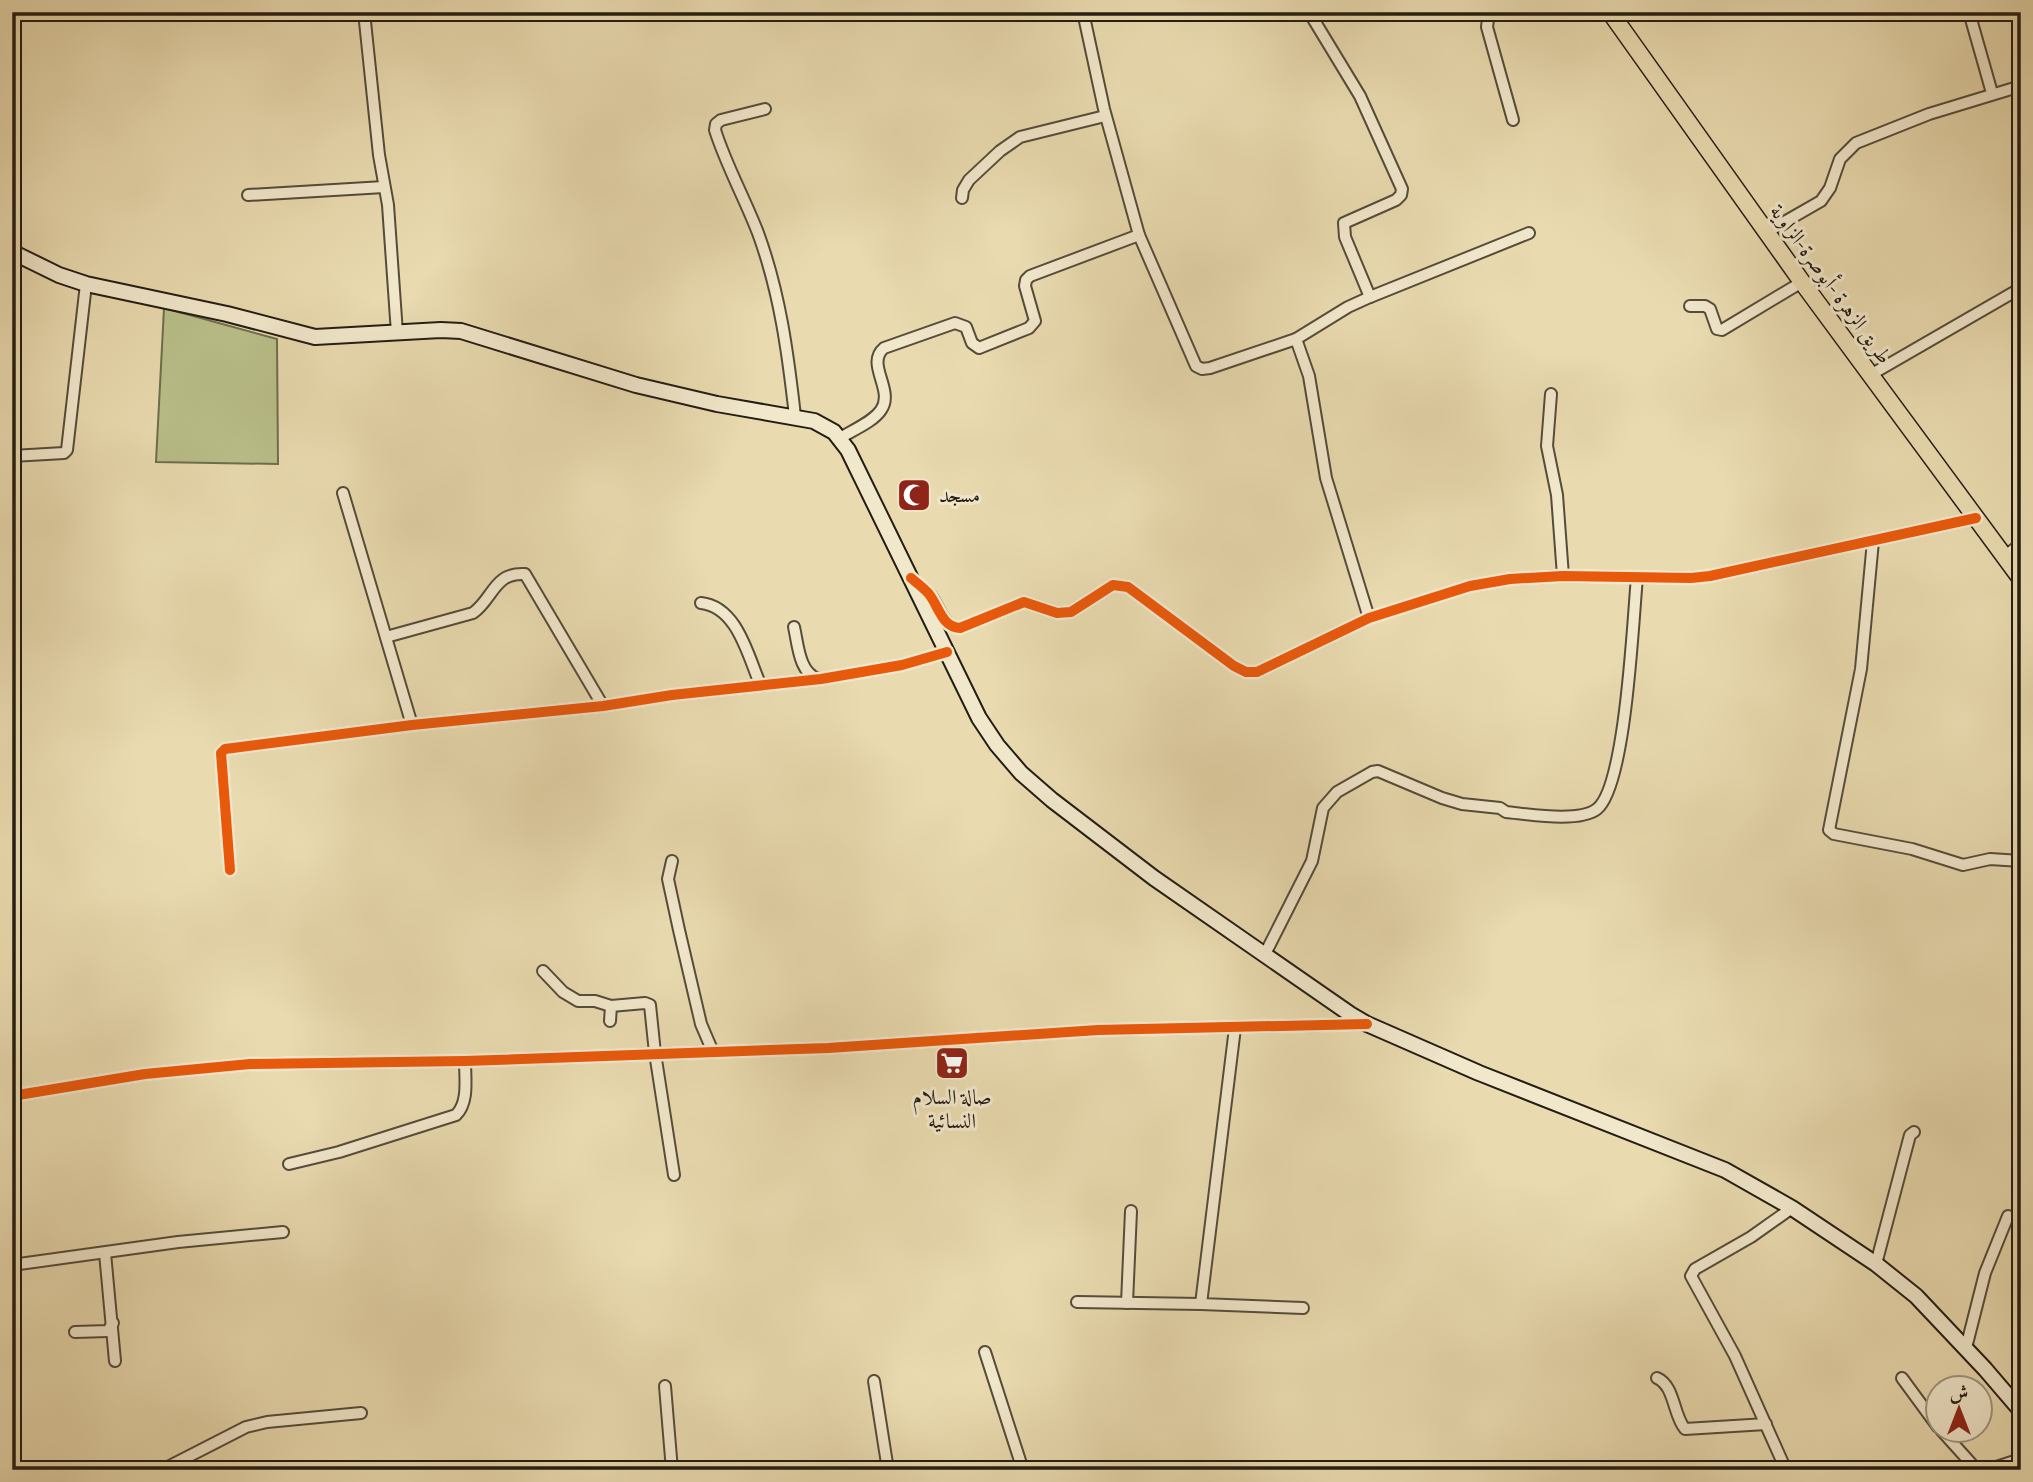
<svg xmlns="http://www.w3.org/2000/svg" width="2033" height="1482" viewBox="0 0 2033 1482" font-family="Alegreya,Amiri,serif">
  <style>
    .green { fill: #b9bf89; stroke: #6e6e4e; stroke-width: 2 }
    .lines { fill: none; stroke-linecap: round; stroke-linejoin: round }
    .street-casing { stroke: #554c3a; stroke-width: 14 }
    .secondary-casing { stroke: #241d13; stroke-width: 18 }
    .primary-casing { stroke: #241d13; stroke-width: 19 }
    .street { stroke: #f1e7cb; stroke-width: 10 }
    .secondary { stroke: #f1e7cb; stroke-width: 14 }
    .primary { stroke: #e9daaf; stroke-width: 16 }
    .cycleway-casing { stroke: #f1e7cb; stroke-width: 15 }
    .cycleway { stroke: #e8590c; stroke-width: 10 }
    .labels { text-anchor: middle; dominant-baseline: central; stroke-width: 6; stroke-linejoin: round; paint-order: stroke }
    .street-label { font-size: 21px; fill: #241d13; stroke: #f1e7cb }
    .poi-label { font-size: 21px; fill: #241d13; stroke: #f1e7cb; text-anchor: start }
  </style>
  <rect width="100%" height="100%" fill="#e9daaf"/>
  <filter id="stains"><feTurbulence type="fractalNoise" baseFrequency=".00286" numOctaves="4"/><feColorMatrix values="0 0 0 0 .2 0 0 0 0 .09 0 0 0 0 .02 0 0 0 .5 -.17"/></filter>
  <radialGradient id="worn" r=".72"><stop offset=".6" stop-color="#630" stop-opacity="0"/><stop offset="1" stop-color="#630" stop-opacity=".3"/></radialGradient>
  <polygon class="green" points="164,308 277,339 278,464 156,462"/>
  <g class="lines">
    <g class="street-casing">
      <g id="street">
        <polyline points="364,12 379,155 388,205 397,333"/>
        <polyline points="1083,12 1104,109 1139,235 1196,366 1202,369 1210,368 1296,339 1348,307 1370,297 1529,233"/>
        <polyline points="1192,12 1208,12"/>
        <polyline points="1309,12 1360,96 1402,189 1401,195 1396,200 1344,223 1345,237 1370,297"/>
        <polyline points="1489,12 1487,27 1513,120"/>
        <polyline points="1969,12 1992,93"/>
        <polyline points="1084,17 1103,12"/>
        <path d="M765 109 721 120 716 124 715 130C726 165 745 199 758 233 780 293 788 354 795 416"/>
        <polyline points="248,195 384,187"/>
        <polyline points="962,198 963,190 969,180 1000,151 1020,137 1105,116"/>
        <polyline points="1767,232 1821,201 1830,188 1840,159 1856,143 1929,114 2021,86"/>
        <polyline points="1690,306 1705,306 1710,309 1717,329 1722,330 1802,282"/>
        <polyline points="1296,339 1309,376 1326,478 1369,618"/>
        <polyline points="1872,374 2021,288"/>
        <polyline points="1551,394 1547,446 1557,495 1563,576"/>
        <path d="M840 438C853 430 873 422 881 410 895 390 865 364 884 348L955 323 966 327 972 343 979 348 1029 328 1035 321 1025 286 1026 280 1030 276 1139 235"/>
        <polyline points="12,456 64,453 67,450 86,284"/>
        <polyline points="343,493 412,725"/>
        <polyline points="1873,541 1861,669 1829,830 1834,834 1912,849 1963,865 1990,859 2021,861"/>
        <polyline points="2005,556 2021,544"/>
        <path d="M913 580C919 585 926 590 931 596 940 608 943 627 960 628L1024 602 1057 613 1071 612 1113 585 1128 587 1234 666 1246 672H1257L1369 618 1470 586 1510 579 1563 576 1691 578 1710 576 1976 518"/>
        <path d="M701 603C738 607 748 657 761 686"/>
        <path d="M794 627C798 644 799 674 819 679"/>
        <path d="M386 637 473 613C493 599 494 572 525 574L603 706"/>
        <polyline points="672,861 668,879 679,930 701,1024 713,1052"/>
        <polyline points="230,870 221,753 225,749 412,725 603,706 672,695 821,679 902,665 947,652"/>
        <path d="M1264 956 1312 861 1323 808 1337 792 1372 772 1378 771 1442 798 1462 804 1500 808 1506 812C1528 814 1579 823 1597 809 1626 786 1633 619 1637 577"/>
        <polyline points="543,971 563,992 578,1001 595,1001 611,1006"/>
        <polyline points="610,1021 611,1006 645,1003 650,1005 655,1053 674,1175"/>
        <polyline points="1235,1028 1201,1304 1303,1308"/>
        <polyline points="12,1096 145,1074 250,1064 465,1061 828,1048 1098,1030 1367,1024"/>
        <path d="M289 1164 339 1152 456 1115C469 1102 465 1079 465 1061"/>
        <polyline points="105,1253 115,1361"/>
        <polyline points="1876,1264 1910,1135 1914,1132"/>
        <polyline points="12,1265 178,1242 283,1232"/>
        <polyline points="1077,1302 1201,1304"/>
        <polyline points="1127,1303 1131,1211"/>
        <polyline points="75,1332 108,1331 113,1323"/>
        <polyline points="1966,1348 1985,1273 2008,1216"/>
        <polyline points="985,1352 1023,1470"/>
        <path d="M1657 1378C1675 1386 1673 1415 1685 1429L1766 1424"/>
        <polyline points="1902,1378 1938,1427"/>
        <polyline points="874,1381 888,1470"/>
        <polyline points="665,1386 672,1470"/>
        <polyline points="1941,1430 1977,1470"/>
        <polyline points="162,1470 246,1427 267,1422 361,1413"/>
        <polyline points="1786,1470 1735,1356 1691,1276 1695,1269 1751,1237 1792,1208"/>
        <polyline points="1987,1470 2021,1459"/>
      </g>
    </g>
    <g class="secondary-casing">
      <polyline id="secondary" points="12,252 59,275 86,284 227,314 315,337 441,330 461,331 636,385 717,404 814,421 834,432 848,450 979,718 997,745 1021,773 1052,800 1154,878 1350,1014 1367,1024 1479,1073 1725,1170 1792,1208 1876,1264 1916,1296 1985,1369 2021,1411"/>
    </g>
    <g class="primary-casing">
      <polyline id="primary" points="1610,12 1802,282 2021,579"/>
    </g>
    <use href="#street" class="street"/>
    <use href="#secondary" class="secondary"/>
    <use href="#primary" class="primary"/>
    <g class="cycleway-casing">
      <g id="cycleway">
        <path d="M911 578C917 583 924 588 929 594 939 607 942 627 960 628L1024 602 1057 613 1071 612 1113 585 1128 587 1234 666 1246 672H1257L1369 618 1470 586 1510 579 1563 576 1691 578 1710 576 1976 518"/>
        <polyline points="230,870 221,753 225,749 412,725 603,706 672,695 821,679 902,665 947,652"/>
        <polyline points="12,1096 145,1074 250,1064 465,1061 828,1048 1098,1030 1367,1024"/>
      </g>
    </g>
    <use href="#cycleway" class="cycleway"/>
  </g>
  <defs>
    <g id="mosque-square" transform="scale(1.75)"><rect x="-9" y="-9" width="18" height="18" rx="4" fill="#8f2418" stroke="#f1e7cb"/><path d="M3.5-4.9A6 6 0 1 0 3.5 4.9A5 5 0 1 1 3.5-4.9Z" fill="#fff"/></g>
    <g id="supermarket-square" transform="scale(1.75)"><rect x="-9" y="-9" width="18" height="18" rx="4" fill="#8f2418" stroke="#f1e7cb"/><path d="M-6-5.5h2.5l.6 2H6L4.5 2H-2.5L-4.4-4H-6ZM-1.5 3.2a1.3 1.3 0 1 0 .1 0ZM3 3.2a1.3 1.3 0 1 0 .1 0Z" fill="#fff"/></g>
  </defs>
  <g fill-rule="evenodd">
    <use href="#mosque-square" x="914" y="495"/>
    <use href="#supermarket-square" x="952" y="1063"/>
  </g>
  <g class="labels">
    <g class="street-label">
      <text transform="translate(1831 284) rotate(54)">طريق الزهرة -أبوصرة-الزاوية</text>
    </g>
    <g class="poi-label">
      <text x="939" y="495">مسجد</text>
      <text x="952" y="1097" text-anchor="middle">صالة السلام<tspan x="952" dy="24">النسائية</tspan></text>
    </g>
  </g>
  <rect width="2033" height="1482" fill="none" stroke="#e9daaf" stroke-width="42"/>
  <rect x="14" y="14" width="2005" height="1454" fill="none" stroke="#241d13" stroke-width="3.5"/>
  <rect x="21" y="21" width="1991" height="1440" fill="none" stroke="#241d13" stroke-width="2"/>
  <g transform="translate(1959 1409)"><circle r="33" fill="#f1e7cb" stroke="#9f9681" stroke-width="2"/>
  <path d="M0-5L12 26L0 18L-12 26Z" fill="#8f2418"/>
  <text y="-10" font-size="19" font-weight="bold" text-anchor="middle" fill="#241d13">ش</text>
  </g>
  <rect width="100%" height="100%" filter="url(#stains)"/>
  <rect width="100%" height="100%" fill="url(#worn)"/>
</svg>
